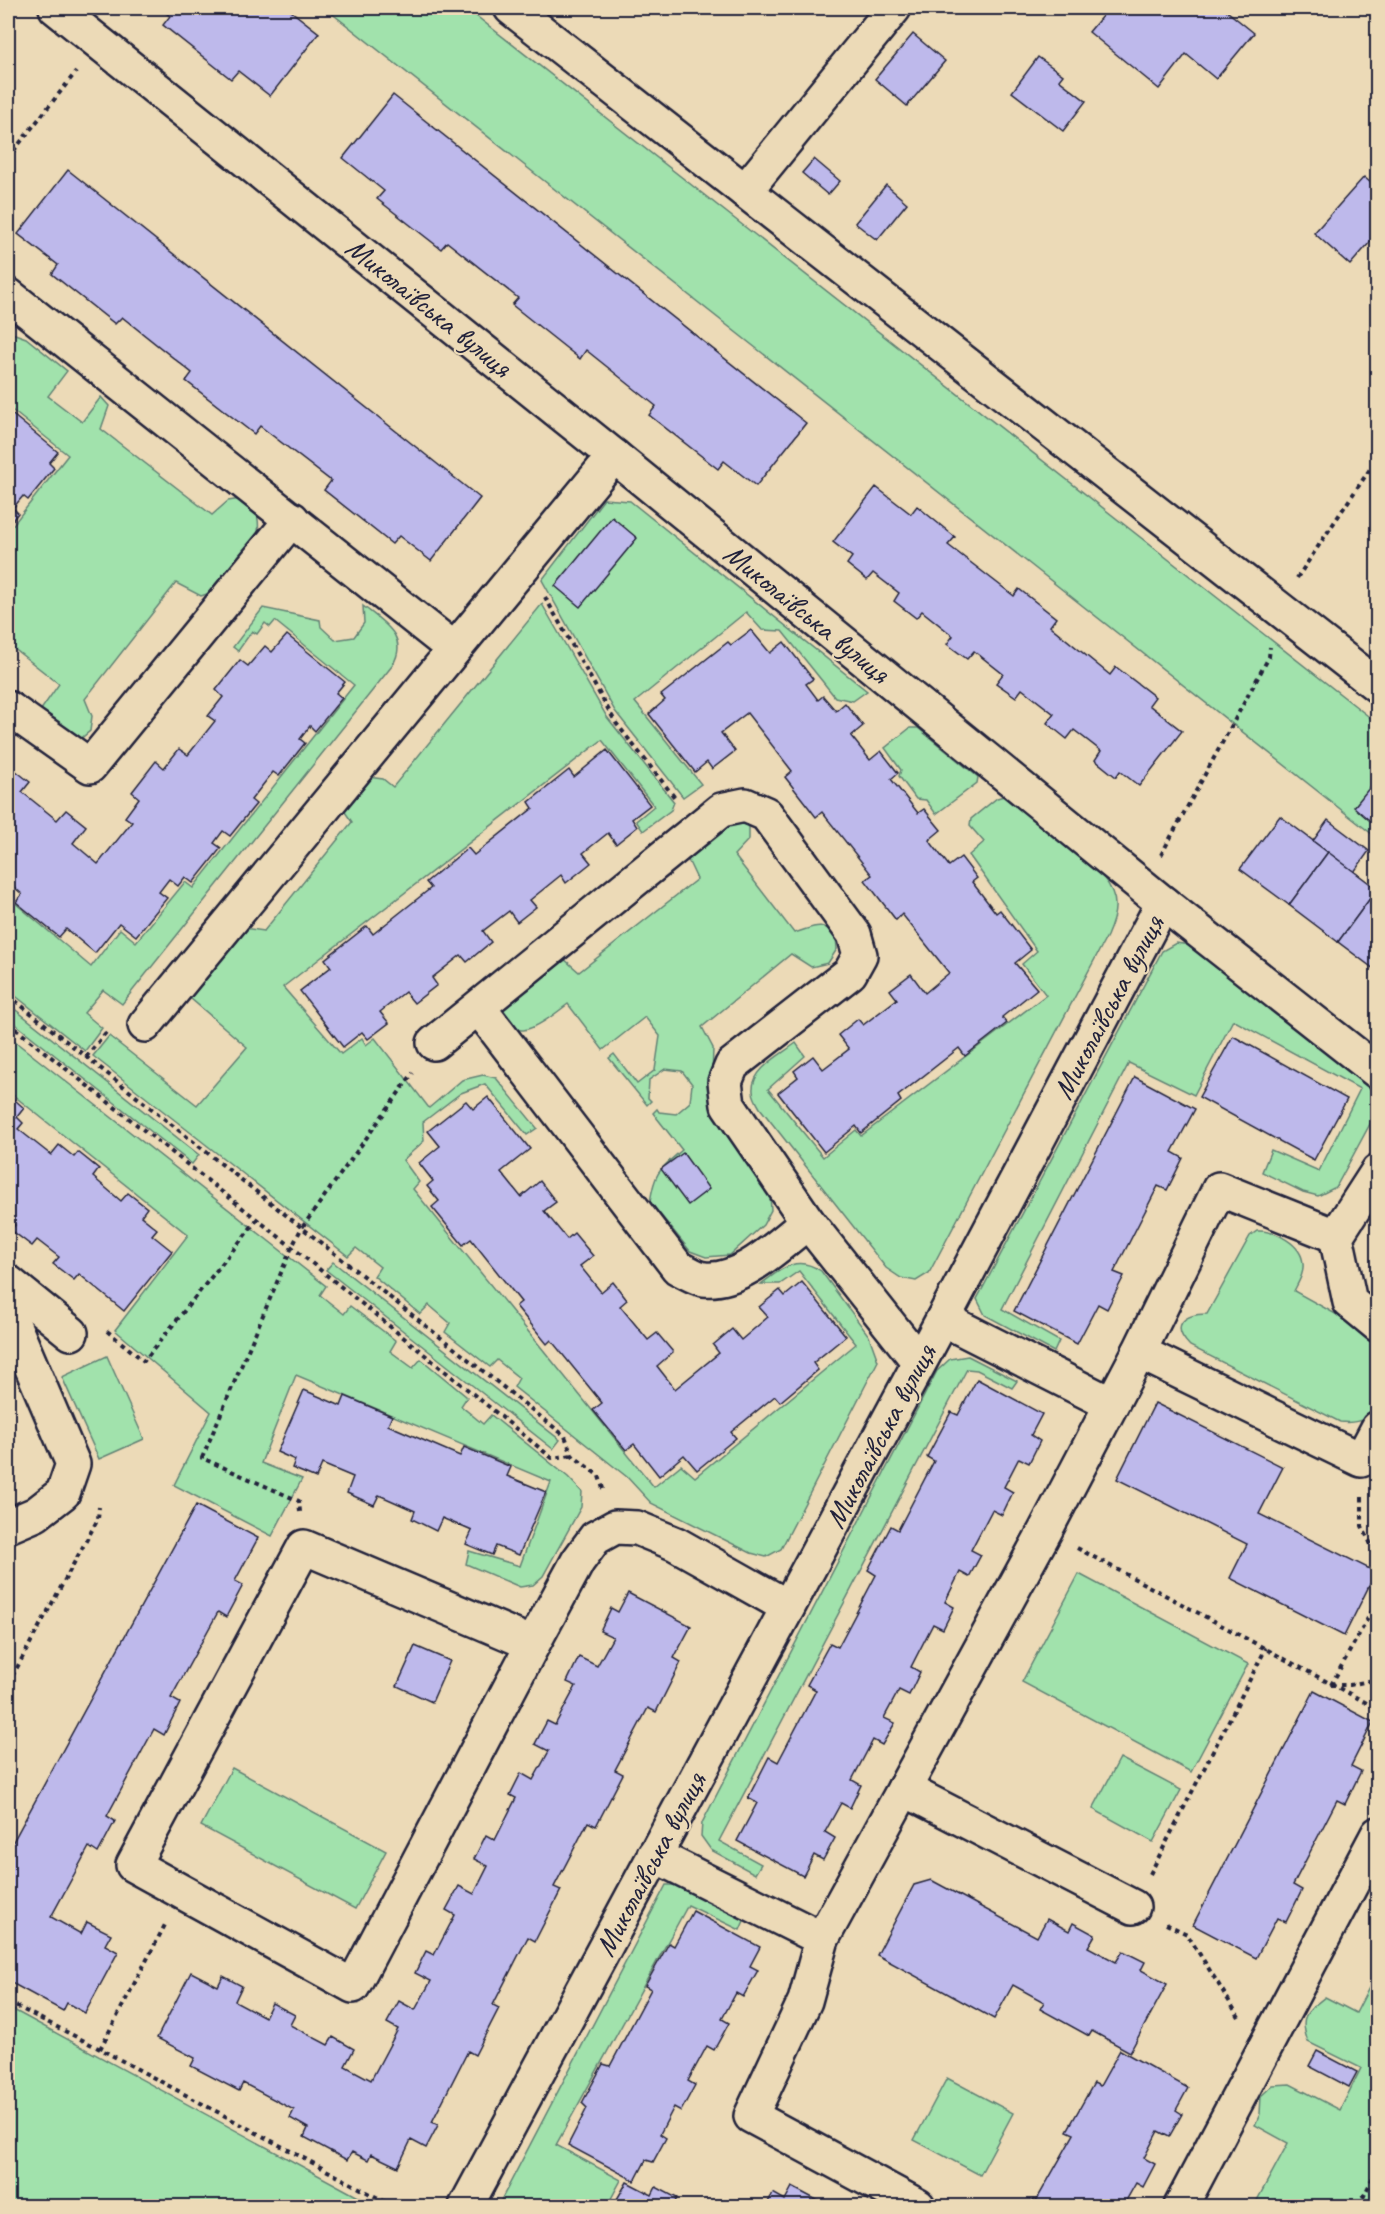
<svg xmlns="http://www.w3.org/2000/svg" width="1385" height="2214" viewBox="0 0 1385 2214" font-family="Caveat,sans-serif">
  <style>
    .green { fill: #a1e2ac; stroke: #628274; stroke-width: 1.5 }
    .building { fill: #beb9eb; stroke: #22223b; stroke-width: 1.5 }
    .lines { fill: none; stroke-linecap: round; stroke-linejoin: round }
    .minor-casing { stroke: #22223b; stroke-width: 38 }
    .path { stroke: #22223b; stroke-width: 4; stroke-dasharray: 4.5 4.5; stroke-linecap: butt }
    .minor { stroke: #ecdab7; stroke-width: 33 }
    .labels { text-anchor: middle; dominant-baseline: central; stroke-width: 4.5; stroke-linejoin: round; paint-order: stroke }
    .street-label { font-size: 30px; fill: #22223b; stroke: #ecdab7 }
  </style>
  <rect width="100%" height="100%" fill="#ecdab7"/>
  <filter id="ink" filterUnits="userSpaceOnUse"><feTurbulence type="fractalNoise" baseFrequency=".0167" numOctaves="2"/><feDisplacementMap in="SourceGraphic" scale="12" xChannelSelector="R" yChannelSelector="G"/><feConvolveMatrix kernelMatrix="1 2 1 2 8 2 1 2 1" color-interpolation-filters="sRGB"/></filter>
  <g filter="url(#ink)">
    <g class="green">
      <polygon points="325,8 466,8 1377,723 1377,838"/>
      <path d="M12 333 26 338 67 371 48 396 82 422 101 397 109 406 101 429 212 515 228 501 241 499C256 509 260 514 258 533L213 592 201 596 176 583 85 699 92 716 90 731 79 740 36 717 59 684 8 644V531L68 455 8 407V334Z"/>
      <polygon points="604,499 630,501 867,691 853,701 835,697 782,631 762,630 746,612 635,702 701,784 683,797 615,711 542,580"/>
      <path d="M542 604 607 717 674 802 671 810 643 831 636 821 654 806 602 740 283 987 341 1054 362 1038 366 1045 375 1038 429 1108 462 1080 483 1075 496 1078 537 1128 527 1135 485 1084 461 1093 423 1122 424 1141 403 1160 419 1182 413 1189 654 1487 681 1465 695 1477 856 1344 799 1271 780 1284H761C781 1269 796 1254 821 1271L869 1336 878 1361 781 1549 766 1557 751 1553 651 1503 627 1477 514 1387 519 1378 497 1360 490 1367 445 1332 450 1323 429 1305 420 1314 374 1276 380 1267 356 1248 348 1256 93 1056 109 1036 197 1105 247 1047 190 998 187 988 243 928 264 931 352 822 345 812 344 798 368 777 383 779 393 787Z"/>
      <path d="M363 606C384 623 410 637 392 666L122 1004 103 990 84 1013 102 1028 85 1051 8 990V897L91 967 120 929 136 942 185 882 193 888 354 685 275 621 270 627 265 623 257 634 252 631 238 651 233 647 263 608 320 620 321 627 335 640 354 637 364 623Z"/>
      <polygon points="910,728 918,728 978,777 977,783 936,814 926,800 916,799 899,776 901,770 885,748"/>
      <path d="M1004 796 1103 877C1120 898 1117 913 1107 936L929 1273 916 1281 901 1278 886 1268 760 1108C757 1103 753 1096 753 1091 751 1069 781 1055 796 1043L805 1056 768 1089 823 1157 856 1130 861 1136 1046 995 1022 964 1037 951 969 855 984 842 970 826 971 819 997 798Z"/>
      <path d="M726 818H745L749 827V839L734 855 794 933C813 928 821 919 836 936L837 949 828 963 811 967 791 954 702 1027 713 1048 712 1080 717 1117 726 1134 770 1193 771 1210 763 1225 730 1255 706 1257 690 1251 650 1202C655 1171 659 1170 682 1150L653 1113 657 1109 659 1112 676 1114 690 1102 692 1084 682 1071 665 1069 649 1080 648 1098 651 1101 647 1105 609 1058 614 1054 637 1084 655 1070 660 1036 645 1017 603 1050 568 1004C546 1020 510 1053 501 1005L555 957 564 959 579 972 697 879 688 860 690 847Z"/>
      <polygon points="1176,943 1190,945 1376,1091 1377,1111 1336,1187 1318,1196 1303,1192 1262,1172 1271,1150 1319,1171 1360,1089 1233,1020 1194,1095 1129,1063 1002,1309 1059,1341 1054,1352 985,1315 977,1299 1162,951"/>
      <polygon points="12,1007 199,1155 192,1164 8,1018"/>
      <polygon points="8,1036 326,1286 320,1295 344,1314 350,1306 396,1341 390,1351 413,1368 421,1359 467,1397 461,1406 483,1424 491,1415 568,1477 582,1492 581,1507 543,1576 533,1585 520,1587 466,1564 469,1551 520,1566 551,1482 296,1375 261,1463 302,1479 272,1536 174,1485 211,1412 115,1330 188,1235 8,1091"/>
      <path d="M1257 1231C1275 1230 1302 1244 1303 1264 1304 1274 1298 1283 1294 1291L1377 1337V1406C1369 1420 1356 1424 1340 1422L1190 1346C1170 1326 1183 1314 1207 1314L1250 1236Z"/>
      <polygon points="333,1262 560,1440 553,1449 326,1270"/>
      <polygon points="107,1356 144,1439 99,1459 62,1377"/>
      <polygon points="968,1356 1017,1381 1012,1388 977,1370 967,1369 719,1841 761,1864 755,1874 711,1850 701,1836 702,1823 937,1371 950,1359"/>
      <polygon points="1079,1574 1248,1664 1191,1772 1022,1682"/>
      <polygon points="1120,1758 1181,1790 1153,1842 1093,1809"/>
      <polygon points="232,1768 386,1851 355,1909 201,1826"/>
      <polygon points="666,1885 686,1885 746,1916 740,1930 688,1905 556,2145 621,2180 607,2206 498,2206"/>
      <path d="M1377 1972V2206H1254L1288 2143 1255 2125 1260 2114 1261 2096 1273 2085 1290 2084 1340 2110 1361 2068 1308 2042C1299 2017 1305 2013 1325 1997L1356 2013Z"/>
      <polygon points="8,2007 375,2206 8,2206"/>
      <polygon points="947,2078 1013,2113 980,2175 914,2140"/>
    </g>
    <g class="building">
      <polygon points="159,8 287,8 319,33 270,96 238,71 231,79 163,25 170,16"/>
      <polygon points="1106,8 1223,8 1254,33 1216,79 1186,54 1159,89 1089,32 1108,9"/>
      <polygon points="913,34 945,61 907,106 875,79"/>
      <polygon points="1038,57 1063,75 1059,80 1086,101 1063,131 1012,92"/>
      <polygon points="393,95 806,423 756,486 724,461 718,469 649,415 656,406 586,350 580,359 512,305 518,298 447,242 441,249 377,199 384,191 343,158"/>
      <polygon points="814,159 840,181 828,195 802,173"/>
      <polygon points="68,170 480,498 431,561 399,536 392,544 324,490 331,481 260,426 254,434 186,381 192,373 122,317 115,324 52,274 58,265 18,234"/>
      <polygon points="1364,177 1378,189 1378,233 1350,265 1314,233"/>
      <polygon points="886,185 907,203 877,240 855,223"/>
      <polygon points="8,411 58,452 49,463 54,468 28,500 23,496 13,508 18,513 8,526"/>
      <polygon points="876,487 911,514 917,506 955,537 948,545 1014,596 1019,589 1056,618 1050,626 1110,675 1116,667 1155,697 1149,705 1182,731 1139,786 1120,771 1116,777 1095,760 1101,751 1074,730 1067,739 1047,723 1054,714 1022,689 1016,697 996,683 1003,674 974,651 967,659 947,644 953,636 922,611 916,618 894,601 899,593 873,573 867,580 847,564 852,557 833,542"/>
      <polygon points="612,517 637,538 580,607 555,586"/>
      <polygon points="751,630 770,653 784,642 813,679 806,684 818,700 823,696 836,711 845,703 863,726 851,736 870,760 881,751 898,773 891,779 918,813 924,809 941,830 929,840 949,866 961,857 977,878 972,882 996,913 1000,910 1031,950 1015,963 1037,989 1002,1017 1007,1023 965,1056 959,1048 898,1096 901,1101 861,1133 856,1126 824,1152 778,1093 798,1077 794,1071 813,1056 823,1069 849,1049 838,1035 858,1019 863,1025 897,999 890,990 911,974 925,993 949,973 902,914 896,920 865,880 872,875 822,812 816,817 785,777 792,771 747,713 721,733 735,751 712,769 707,762 695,772 649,714 665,700 661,695 728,642 731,645"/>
      <polygon points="287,635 345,682 336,693 342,698 315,731 310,726 300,739 305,743 279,776 273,772 251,800 256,804 230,836 223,831 214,843 221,848 193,883 185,877 178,886 169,879 159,892 167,898 136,936 119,923 95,953 66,929 59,937 16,902 22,894 8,882 8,772 11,767 30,782 22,792 57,820 66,810 86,826 73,843 98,864 132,822 125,817 139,798 132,792 156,761 164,768 179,749 188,755 215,721 208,716 223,697 216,690 240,660 248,666 265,646 272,652"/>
      <polygon points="607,750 650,805 632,819 637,827 616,844 608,833 583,853 591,863 566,883 561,875 530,900 536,907 517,922 509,911 483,931 491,942 467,962 461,955 432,978 437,985 414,1003 405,992 380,1012 389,1023 368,1039 362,1032 343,1047 300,991 331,967 325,959 367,926 373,934 431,888 426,882 468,848 474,855 533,808 529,802 569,770 574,777"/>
      <polygon points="1370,787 1378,794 1378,808 1369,820 1354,807"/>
      <polygon points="1280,816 1328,852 1289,905 1240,869"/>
      <polygon points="1328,820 1369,851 1354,872 1313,841"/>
      <polygon points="1328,852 1377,889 1338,942 1289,905"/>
      <polygon points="1377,889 1378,889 1378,972 1338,942"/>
      <polygon points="1233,1036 1347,1099 1314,1160 1199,1097"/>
      <polygon points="1135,1077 1195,1109 1172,1152 1183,1158 1167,1190 1158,1186 1114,1272 1124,1276 1107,1309 1098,1304 1077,1344 1014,1311"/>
      <polygon points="8,1094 24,1108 17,1117 23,1123 18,1129 51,1155 59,1145 74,1157 78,1152 99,1169 93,1177 121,1201 128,1193 147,1208 141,1216 157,1229 152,1235 172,1251 124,1311 79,1274 74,1280 53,1264 59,1257 37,1240 32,1246 11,1230 15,1225 8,1218"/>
      <polygon points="488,1097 530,1149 501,1172 521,1197 540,1181 556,1202 544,1211 567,1239 574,1233 593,1256 580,1266 601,1292 613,1282 627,1300 620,1306 648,1340 657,1333 673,1352 657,1366 675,1389 719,1353 713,1345 732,1329 741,1340 768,1317 759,1307 780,1290 785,1296 802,1282 846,1336 813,1363 818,1370 780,1402 775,1396 731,1432 736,1438 697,1470 684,1455 659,1476 634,1444 626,1450 593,1410 602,1403 551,1340 547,1344 516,1306 521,1302 471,1239 463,1245 432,1207 439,1201 427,1186 433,1181 419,1163 440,1146 428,1131 466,1101 473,1109"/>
      <polygon points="683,1153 709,1189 688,1205 661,1169"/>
      <polygon points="977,1379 1042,1414 1031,1435 1040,1441 1029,1463 1019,1458 1004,1487 1013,1492 1002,1515 992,1510 971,1550 981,1555 969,1577 960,1572 945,1602 954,1607 943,1629 933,1624 911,1667 920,1672 909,1695 899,1690 884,1718 895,1723 882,1745 873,1740 852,1780 861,1785 850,1808 841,1803 825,1832 835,1838 823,1860 814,1855 803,1876 737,1841 757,1803 748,1798 769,1757 778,1762 816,1690 807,1685 830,1643 838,1647 876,1575 868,1570 891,1526 898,1530 934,1461 927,1457 951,1412 958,1415"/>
      <polygon points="304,1390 341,1406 345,1396 392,1416 388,1425 460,1456 464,1447 511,1467 507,1476 546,1492 519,1555 496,1546 492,1555 466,1544 472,1531 442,1518 436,1531 412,1519 415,1511 379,1495 374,1505 347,1493 353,1477 322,1464 316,1478 292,1468 295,1460 277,1452"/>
      <polygon points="1155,1403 1283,1467 1259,1514 1376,1572 1344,1636 1230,1578 1247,1544 1117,1479"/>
      <polygon points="196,1505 258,1538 235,1581 243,1585 226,1617 218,1612 171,1698 180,1703 164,1735 154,1729 107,1816 115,1821 98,1853 89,1847 51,1917 81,1934 87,1922 111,1934 105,1945 118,1952 85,2013 67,2003 63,2011 8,1981 8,1851"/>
      <polygon points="628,1593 691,1626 674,1658 681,1662 656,1712 648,1708 615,1770 623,1774 596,1826 588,1822 554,1887 561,1890 535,1941 528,1937 493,2005 499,2008 475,2055 468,2051 432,2122 438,2125 426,2148 411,2140 398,2167 371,2154 368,2160 352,2152 347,2160 304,2137 308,2128 290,2118 294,2110 243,2083 239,2091 191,2066 195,2058 157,2038 191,1972 218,1986 223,1976 242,1986 235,2001 265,2017 272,2003 295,2015 290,2025 328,2045 333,2037 354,2049 345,2066 371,2080 398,2029 387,2023 399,2001 415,2010 431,1981 415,1973 426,1951 434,1955 455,1915 446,1910 459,1886 474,1894 488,1866 474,1859 486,1835 495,1840 516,1798 510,1795 521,1773 533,1780 549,1751 535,1744 547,1721 555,1725 576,1686 567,1682 579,1657 597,1666 613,1637 600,1631 611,1608 618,1612"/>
      <polygon points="415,1646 450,1661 432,1702 397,1686"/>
      <polygon points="1314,1691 1373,1722 1351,1766 1361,1771 1345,1804 1337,1800 1293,1885 1302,1890 1286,1922 1277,1918 1256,1958 1193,1925"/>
      <polygon points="931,1880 1037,1937 1047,1919 1069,1931 1073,1923 1095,1935 1088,1947 1116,1962 1123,1951 1145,1962 1141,1970 1167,1984 1130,2052 1092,2031 1089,2036 1040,2009 1044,2002 1013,1985 994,2019 877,1955 914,1885"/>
      <polygon points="693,1911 760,1947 750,1966 758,1970 743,1997 736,1993 722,2019 729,2023 714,2050 707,2046 688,2081 695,2085 681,2111 674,2107 660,2134 666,2138 653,2162 646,2160 635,2181 568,2145 587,2108 582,2103 603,2064 610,2066 651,1989 645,1986 669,1943 674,1946"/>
      <polygon points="1120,2050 1188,2088 1176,2110 1182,2114 1169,2137 1158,2131 1144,2158 1155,2164 1143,2187 1136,2183 1123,2206 1029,2206 1033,2200 1036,2201 1074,2134 1067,2131 1094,2083 1100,2086"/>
      <polygon points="1317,2051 1357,2072 1349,2087 1309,2066"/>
      <polygon points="627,2182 652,2195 656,2187 677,2198 673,2206 613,2206"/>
      <polygon points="792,2187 828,2206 766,2206 773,2193 785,2200"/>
    </g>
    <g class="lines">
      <g class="minor-casing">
        <g id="minor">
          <polyline points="56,8 614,456 1163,903 943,1319 466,2206"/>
          <polyline points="511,8 1378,686"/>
          <polyline points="745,191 894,8"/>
          <polyline points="8,295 454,649"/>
          <polyline points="8,708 90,766 292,519"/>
          <polyline points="1163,903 1378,1072"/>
          <path d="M479 1008 678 1268C686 1271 695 1278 704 1279 742 1283 779 1244 808 1222"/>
          <polyline points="145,1025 614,456"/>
          <polyline points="434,1043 721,810 745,805 766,814 854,934 860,955 850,973 732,1065 725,1082 728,1105 808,1222 919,1362"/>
          <polyline points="1378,1171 1336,1236 1350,1302 1378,1325"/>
          <polyline points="8,1282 71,1333"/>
          <polyline points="8,1312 73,1464 63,1493 36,1514 8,1526"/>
          <polyline points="943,1319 1111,1404"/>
          <polyline points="1139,1352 1361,1460 1378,1428"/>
          <polyline points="533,1644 304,1547 133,1865 353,1986 533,1644 578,1561 595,1538 615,1527 637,1528 676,1544 788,1607"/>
          <polyline points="904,1789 1133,1907"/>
          <polyline points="654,1855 822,1939"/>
          <polyline points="918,2206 751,2116 805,2001 822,1939 1045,1531 1139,1352 1219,1189 1336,1236"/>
          <polyline points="1181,2206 1378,1834"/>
        </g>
      </g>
      <g class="path">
        <polyline points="8,158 76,72"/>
        <polyline points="1297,578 1378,457"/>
        <polyline points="545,597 616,723 676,799"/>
        <polyline points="1161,855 1269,657 1270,647"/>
        <polyline points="8,995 565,1436 572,1455 599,1476 604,1492"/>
        <polyline points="8,1023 292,1247 552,1458 572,1455"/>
        <polyline points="86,1057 108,1030"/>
        <polyline points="107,1331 144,1361 257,1220"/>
        <polyline points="1362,1497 1362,1526 1378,1559"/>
        <polyline points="300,1512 299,1501 202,1458 292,1247 301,1229 413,1073"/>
        <polyline points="1077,1548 1378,1709"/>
        <polyline points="8,1684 98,1519 99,1507"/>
        <polyline points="1331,1685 1378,1600"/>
        <polyline points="1331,1685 1350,1685 1378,1679"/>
        <polyline points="1150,1874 1266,1648"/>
        <polyline points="1166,1924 1187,1934 1239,2017"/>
        <polyline points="8,2002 100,2049 393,2206"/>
        <polyline points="100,2049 165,1925"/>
        <polyline points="1359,2206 1378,2167"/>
      </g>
      <use href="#minor" class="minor"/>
    </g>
  </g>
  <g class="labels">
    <g class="street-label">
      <text transform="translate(429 307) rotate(39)">Миколаївська вулиця</text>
      <text transform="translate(807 613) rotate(39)">Миколаївська вулиця</text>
      <text transform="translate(1108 1007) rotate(-62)">Миколаївська вулиця</text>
      <text transform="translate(880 1436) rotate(-62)">Миколаївська вулиця</text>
      <text transform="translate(650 1864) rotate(-62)">Миколаївська вулиця</text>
    </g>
  </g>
  <rect width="1385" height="2214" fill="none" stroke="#ecdab7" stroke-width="30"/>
  <rect x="15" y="15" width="1355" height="2184" fill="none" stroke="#22223b" stroke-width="2" filter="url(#ink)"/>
</svg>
